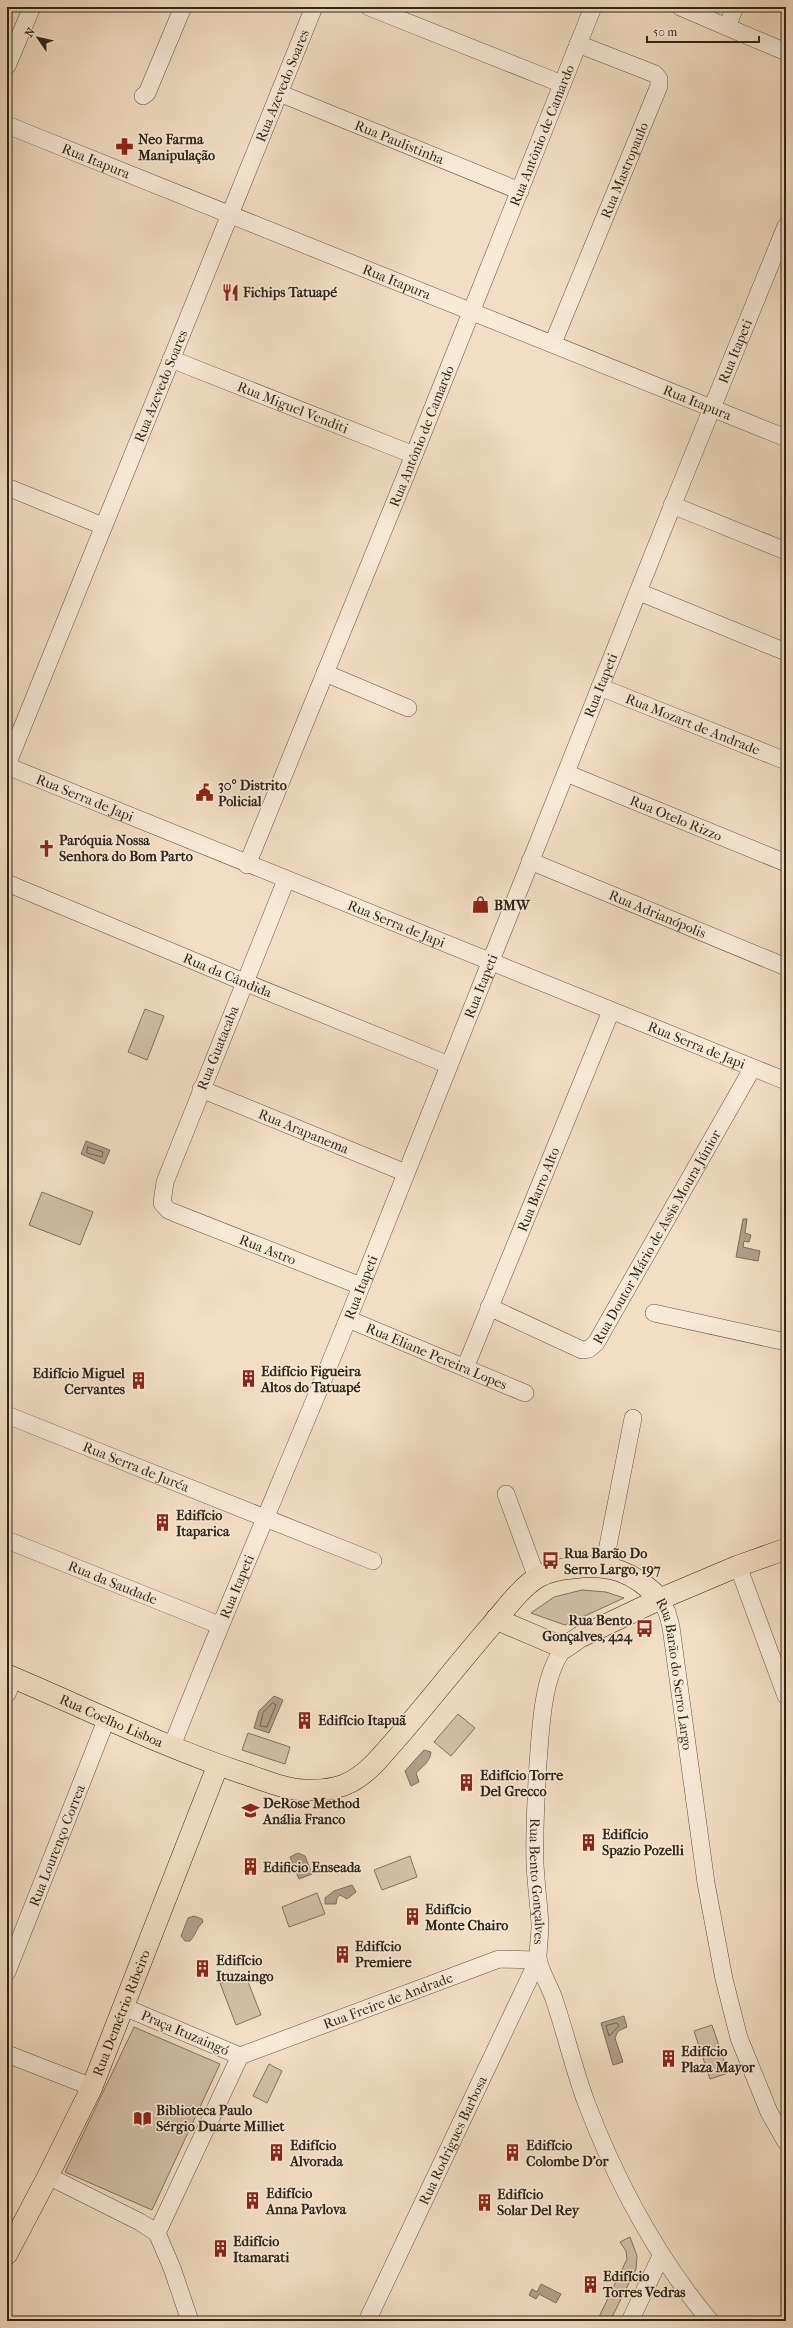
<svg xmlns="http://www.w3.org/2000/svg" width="793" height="2328" font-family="'IM FELL French Canon',serif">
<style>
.green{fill:#d1bfa5;stroke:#80725e}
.water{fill:#b09f88;stroke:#7c6e5b}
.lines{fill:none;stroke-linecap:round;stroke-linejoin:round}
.shore{stroke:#706250;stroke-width:1}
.minor-casing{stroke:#605342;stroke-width:18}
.major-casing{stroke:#2f2517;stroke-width:22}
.minor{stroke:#f7ead7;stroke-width:17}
.major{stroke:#f2dec2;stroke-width:21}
.labels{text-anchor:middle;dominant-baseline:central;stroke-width:3;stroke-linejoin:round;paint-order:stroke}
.street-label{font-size:14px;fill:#2f2517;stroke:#f7ead7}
.poi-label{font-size:14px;font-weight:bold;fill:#2f2517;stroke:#f7ead7;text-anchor:start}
</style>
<rect width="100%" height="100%" fill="#f2dec2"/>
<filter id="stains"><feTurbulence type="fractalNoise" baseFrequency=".005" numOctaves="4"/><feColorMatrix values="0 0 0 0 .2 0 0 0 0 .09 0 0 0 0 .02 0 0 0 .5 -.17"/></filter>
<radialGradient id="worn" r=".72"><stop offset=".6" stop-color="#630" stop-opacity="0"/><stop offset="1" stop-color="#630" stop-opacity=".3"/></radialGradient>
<g class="green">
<polygon points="145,1009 164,1016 147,1060 128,1052"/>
<polygon points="42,1192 93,1212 80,1245 29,1225"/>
<polygon points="582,1590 606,1592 624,1598 565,1625 531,1613 554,1597"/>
<polygon points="458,1714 475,1728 451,1756 434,1742"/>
<polygon points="248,1733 290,1747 285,1764 242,1750"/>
<polygon points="410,1856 417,1877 382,1890 374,1870"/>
<polygon points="317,1893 325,1914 289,1927 282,1907"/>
<polygon points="245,1974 261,2015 236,2025 220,1983"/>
<polygon points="712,2025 728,2073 710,2079 694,2031"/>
<polygon points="134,2027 220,2064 152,2210 65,2172"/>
<polygon points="269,2064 282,2071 267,2103 253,2096"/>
<polygon points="630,2237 637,2256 636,2269 610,2321 594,2321 596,2319 598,2319 627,2259 626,2251 620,2242"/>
</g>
<g class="water">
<polygon points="86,1141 110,1150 104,1164 81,1154"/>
<polygon points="743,1219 747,1219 745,1233 751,1235 749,1242 744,1241 743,1247 760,1251 758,1261 736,1257"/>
<polygon points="274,1696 283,1700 269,1733 254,1728 259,1711"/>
<path d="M424 1750 431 1752C430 1762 423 1766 416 1773L419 1782 411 1786 405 1771Z"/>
<polygon points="298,1853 305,1856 312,1874 299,1879 290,1857"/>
<polygon points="352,1885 356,1892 347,1899 340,1895 337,1898 336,1904 325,1904 325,1898 334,1891"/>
<path d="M194 1916 202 1919 203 1922C196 1928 196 1935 190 1941H185L181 1936 188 1918Z"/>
<polygon points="624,2016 627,2027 618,2031 615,2038 623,2062 613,2065 601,2023"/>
<polygon points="541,2284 561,2294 556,2303 539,2294 536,2299 529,2295 532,2289 537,2292"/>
</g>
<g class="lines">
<g class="shore">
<polygon points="88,1147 103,1152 102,1157 87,1153"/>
<polygon points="273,1703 276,1705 267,1727 260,1726 263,1713"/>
<polygon points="617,2023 619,2026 609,2036 606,2026"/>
</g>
<defs>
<g id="minor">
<polyline points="369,7 562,84"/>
<polyline points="680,7 786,52"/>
<polyline points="727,27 735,7"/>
<polyline points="7,66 32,7"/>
<path id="s1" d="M279 93 520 191"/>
<polyline points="143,96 147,93 183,7"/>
<path id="s2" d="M7 125 786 438"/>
<path id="s3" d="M553 343 659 86V79L655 74 578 44"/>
<path id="s4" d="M171 359 414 455"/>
<polyline points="7,487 103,526"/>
<polyline points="672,505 786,551"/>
<polyline points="639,592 786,652"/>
<polyline points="325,673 408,708"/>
<path id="s5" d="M600 687 786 761"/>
<path id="s6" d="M7 765 314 7"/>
<path id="s7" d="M7 766 786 1081"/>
<path id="s8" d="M566 773 786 863"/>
<path id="s9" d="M530 861 786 967"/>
<path id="s10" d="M247 865 414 455 593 7"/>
<path id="s11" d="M286 880 165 1182 162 1203 168 1210 175 1213 361 1286"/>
<path id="s12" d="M7 883 244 982 449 1065"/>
<path id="s13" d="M201 1089 406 1173"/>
<path id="s14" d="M489 1307 582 1350 589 1349 596 1343 752 1069"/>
<polyline points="654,1313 786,1342"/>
<path id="s15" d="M348 1319 525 1393"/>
<path id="s16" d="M465 1368 611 1011"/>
<path id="s17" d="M7 1415 373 1561"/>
<polyline points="506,1494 537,1578"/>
<path id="s18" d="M7 1540 219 1625"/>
<polyline points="604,1566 633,1418"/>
<polyline points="738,1566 786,1696"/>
<path id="s19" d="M660 1599 667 1612 671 1627 706 1883 724 1979 739 2038 769 2112 786 2142"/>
<path id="s20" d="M564 1648C542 1676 541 1728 538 1763 536 1796 534 1831 535 1864 536 1885 539 1905 540 1925 540 1936 538 1947 538 1958 540 1972 551 1988 555 2002 566 2035 574 2069 586 2102 616 2181 655 2255 710 2321"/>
<polyline points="7,1694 14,1677"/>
<path id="s21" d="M172 1746C232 1592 299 1442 360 1289 502 934 641 579 786 226"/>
<path id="s22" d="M7 1972 107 1718"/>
<polyline points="7,2054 92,2087"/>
<path id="s23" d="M240 2056 499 1959 538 1960"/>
<polyline points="48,2176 140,2222 157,2233 240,2056 124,2007"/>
<polyline points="157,2233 172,2268 190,2321"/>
<path id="s24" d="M367 2321 538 1960"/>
<polyline points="630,2321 661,2256"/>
</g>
<g id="major">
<polyline points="496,1619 564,1648 580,1637 660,1599 738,1566 786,1549"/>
<path id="s25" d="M7 1675C86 1708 163 1747 245 1774 264 1780 286 1790 306 1790 336 1791 353 1785 374 1764 415 1720 451 1672 490 1627 504 1611 520 1588 538 1577 549 1571 561 1569 573 1568 611 1563 634 1572 660 1599"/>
<path id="s26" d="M7 2254 48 2176 92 2087 218 1765"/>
</g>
</defs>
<use href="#minor" class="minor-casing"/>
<use href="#major" class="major-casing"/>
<use href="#minor" class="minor"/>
<use href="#major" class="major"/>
</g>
<defs>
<symbol id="pharmacy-bare" viewBox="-9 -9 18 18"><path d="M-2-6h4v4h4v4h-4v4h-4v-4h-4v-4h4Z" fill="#8f2418" stroke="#f7ead7" stroke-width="2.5" paint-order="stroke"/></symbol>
<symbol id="restaurant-bare" viewBox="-9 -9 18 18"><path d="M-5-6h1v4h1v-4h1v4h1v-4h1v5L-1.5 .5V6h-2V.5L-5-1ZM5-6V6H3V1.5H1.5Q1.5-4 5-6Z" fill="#8f2418" stroke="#f7ead7" stroke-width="2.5" paint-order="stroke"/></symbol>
<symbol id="civic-bare" viewBox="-9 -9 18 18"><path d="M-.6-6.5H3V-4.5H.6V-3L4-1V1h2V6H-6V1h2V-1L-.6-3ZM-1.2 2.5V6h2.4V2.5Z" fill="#8f2418" stroke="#f7ead7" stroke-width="2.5" paint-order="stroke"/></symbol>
<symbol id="church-bare" viewBox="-9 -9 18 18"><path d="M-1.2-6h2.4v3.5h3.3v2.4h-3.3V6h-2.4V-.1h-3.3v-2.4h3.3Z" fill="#8f2418" stroke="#f7ead7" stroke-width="2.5" paint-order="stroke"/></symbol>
<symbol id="shop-bare" viewBox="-9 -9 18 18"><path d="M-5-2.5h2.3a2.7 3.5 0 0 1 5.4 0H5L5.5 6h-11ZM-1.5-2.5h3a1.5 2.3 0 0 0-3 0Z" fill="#8f2418" stroke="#f7ead7" stroke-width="2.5" paint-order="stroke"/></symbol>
<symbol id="building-bare" viewBox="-9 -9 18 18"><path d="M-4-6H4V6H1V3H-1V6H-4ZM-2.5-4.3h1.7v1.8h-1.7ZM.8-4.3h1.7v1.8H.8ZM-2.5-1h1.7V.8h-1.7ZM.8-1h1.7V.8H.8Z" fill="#8f2418" stroke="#f7ead7" stroke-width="2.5" paint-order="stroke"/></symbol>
<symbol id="bus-bare" viewBox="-9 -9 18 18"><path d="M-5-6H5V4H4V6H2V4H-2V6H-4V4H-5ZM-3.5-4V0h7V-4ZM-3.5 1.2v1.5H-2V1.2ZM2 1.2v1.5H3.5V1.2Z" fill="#8f2418" stroke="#f7ead7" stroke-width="2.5" paint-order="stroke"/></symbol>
<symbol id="university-bare" viewBox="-9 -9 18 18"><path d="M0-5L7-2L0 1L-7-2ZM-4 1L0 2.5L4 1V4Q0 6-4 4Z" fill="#8f2418" stroke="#f7ead7" stroke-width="2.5" paint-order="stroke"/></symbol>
<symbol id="library-bare" viewBox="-9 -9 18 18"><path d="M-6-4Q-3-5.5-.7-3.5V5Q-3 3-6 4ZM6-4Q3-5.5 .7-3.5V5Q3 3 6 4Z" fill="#8f2418" stroke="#f7ead7" stroke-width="2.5" paint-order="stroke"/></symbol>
</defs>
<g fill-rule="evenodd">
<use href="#pharmacy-bare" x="112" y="134" width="25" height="25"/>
<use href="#restaurant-bare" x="218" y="280" width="25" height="25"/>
<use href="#civic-bare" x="192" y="780" width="25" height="25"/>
<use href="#church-bare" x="34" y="836" width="25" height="25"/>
<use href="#shop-bare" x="468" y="892" width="25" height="25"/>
<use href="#building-bare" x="236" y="1366" width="25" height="25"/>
<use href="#building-bare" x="126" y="1368" width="25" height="25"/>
<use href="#building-bare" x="150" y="1510" width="25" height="25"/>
<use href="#bus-bare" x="538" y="1548" width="25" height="25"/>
<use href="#bus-bare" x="632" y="1616" width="25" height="25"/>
<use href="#building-bare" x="292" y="1708" width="25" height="25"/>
<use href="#building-bare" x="454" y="1770" width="25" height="25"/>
<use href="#university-bare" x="238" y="1798" width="25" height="25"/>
<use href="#building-bare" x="576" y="1830" width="25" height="25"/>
<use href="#building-bare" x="238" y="1854" width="25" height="25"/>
<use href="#building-bare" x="400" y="1904" width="25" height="25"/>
<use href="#building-bare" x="330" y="1942" width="25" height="25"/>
<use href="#building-bare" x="190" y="1956" width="25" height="25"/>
<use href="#building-bare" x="656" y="2046" width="25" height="25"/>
<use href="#library-bare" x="130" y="2106" width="25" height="25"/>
<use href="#building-bare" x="264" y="2140" width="25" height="25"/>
<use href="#building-bare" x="500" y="2140" width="25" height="25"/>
<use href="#building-bare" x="240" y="2188" width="25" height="25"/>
<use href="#building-bare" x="472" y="2190" width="25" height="25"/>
<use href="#building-bare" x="208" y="2236" width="25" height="25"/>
<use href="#building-bare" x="578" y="2272" width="25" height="25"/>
</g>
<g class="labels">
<g class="street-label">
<text stroke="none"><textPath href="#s6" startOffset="733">Rua Azevedo Soares</textPath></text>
<text stroke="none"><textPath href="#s10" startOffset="787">Rua Antônio de Camardo</textPath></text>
<text stroke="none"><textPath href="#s1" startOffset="130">Rua Paulistinha</textPath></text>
<text stroke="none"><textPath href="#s2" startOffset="96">Rua Itapura</textPath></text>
<text stroke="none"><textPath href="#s3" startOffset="187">Rua Mastropaulo</textPath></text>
<text stroke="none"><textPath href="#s2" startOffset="420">Rua Itapura</textPath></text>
<text stroke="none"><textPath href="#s21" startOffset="1504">Rua Itapeti</textPath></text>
<text stroke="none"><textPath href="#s6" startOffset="409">Rua Azevedo Soares</textPath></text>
<text stroke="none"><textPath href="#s2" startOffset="744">Rua Itapura</textPath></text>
<text stroke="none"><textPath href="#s4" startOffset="131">Rua Miguel Venditi</textPath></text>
<text stroke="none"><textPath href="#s10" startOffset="463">Rua Antônio de Camardo</textPath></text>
<text stroke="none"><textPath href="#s21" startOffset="1144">Rua Itapeti</textPath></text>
<text stroke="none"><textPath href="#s5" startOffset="100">Rua Mozart de Andrade</textPath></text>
<text stroke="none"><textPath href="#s7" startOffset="84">Rua Serra de Japi</textPath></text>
<text stroke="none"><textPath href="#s8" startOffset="119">Rua Otelo Rizzo</textPath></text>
<text stroke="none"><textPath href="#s9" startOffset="138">Rua Adrianópolis</textPath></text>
<text stroke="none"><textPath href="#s7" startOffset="420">Rua Serra de Japi</textPath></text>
<text stroke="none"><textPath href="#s12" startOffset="239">Rua da Cândida</textPath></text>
<text stroke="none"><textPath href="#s21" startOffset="820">Rua Itapeti</textPath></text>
<text stroke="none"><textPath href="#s7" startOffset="744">Rua Serra de Japi</textPath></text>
<text transform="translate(218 1048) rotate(-68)">Rua Guatacaba</text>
<text stroke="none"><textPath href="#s13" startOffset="111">Rua Arapanema</textPath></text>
<text stroke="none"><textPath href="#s16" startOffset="193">Rua Barro Alto</textPath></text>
<text stroke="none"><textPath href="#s14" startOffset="241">Rua Doutor Mário de Assis Moura Júnior</textPath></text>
<text stroke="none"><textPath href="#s11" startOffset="463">Rua Astro</textPath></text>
<text stroke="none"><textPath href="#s21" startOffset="496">Rua Itapeti</textPath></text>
<text stroke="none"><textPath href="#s15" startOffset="96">Rua Eliane Pereira Lopes</textPath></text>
<text stroke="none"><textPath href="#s17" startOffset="139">Rua Serra de Juréa</textPath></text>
<text stroke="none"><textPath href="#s18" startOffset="114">Rua da Saudade</textPath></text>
<text stroke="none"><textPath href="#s21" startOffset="172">Rua Itapeti</textPath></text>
<text stroke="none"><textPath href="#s19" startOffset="77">Rua Barão do Serro Largo</textPath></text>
<text stroke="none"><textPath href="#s25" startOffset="114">Rua Coelho Lisboa</textPath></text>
<text stroke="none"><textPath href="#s22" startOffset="136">Rua Lourenço Correa</textPath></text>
<text stroke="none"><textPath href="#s20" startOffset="238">Rua Bento Gonçalves</textPath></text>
<text stroke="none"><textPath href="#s23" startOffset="158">Rua Freire de Andrade</textPath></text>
<text stroke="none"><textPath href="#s26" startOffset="267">Rua Demétrio Ribeiro</textPath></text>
<text transform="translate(185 2033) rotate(23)">Praça Ituzaingó</text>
<text stroke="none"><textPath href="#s24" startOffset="200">Rua Rodrigues Barbosa</textPath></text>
</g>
<g class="poi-label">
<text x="138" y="139">Neo Farma<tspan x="138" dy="16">Manipulação</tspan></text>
<text x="243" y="292">Fichips Tatuapé</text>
<text x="218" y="785">30º Distrito<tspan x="218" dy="16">Policial</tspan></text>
<text x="59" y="840">Paróquia Nossa<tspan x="59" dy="16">Senhora do Bom Parto</tspan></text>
<text x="494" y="905">BMW</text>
<text x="261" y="1371">Edifício Figueira<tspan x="261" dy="16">Altos do Tatuapé</tspan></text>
<text x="125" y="1373" text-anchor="end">Edifício Miguel<tspan x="125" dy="16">Cervantes</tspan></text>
<text x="176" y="1515">Edifício<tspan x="176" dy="16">Itaparica</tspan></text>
<text x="564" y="1553">Rua Barão Do<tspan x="564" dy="16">Serro Largo, 197</tspan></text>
<text x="632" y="1620" text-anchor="end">Rua Bento<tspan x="632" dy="16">Gonçalves, 424</tspan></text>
<text x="318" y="1720">Edifício Itapuã</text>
<text x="480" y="1775">Edifício Torre<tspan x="480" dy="16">Del Grecco</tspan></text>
<text x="263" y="1803">DeRose Method<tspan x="263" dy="16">Anália Franco</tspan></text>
<text x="602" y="1834">Edifício<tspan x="602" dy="16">Spazio Pozelli</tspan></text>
<text x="263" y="1867">Edificio Enseada</text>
<text x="425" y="1909">Edifício<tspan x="425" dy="16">Monte Chairo</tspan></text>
<text x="355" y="1946">Edifício<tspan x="355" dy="16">Premiere</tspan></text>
<text x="216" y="1960">Edifício<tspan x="216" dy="16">Ituzaingo</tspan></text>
<text x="681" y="2051">Edifício<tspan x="681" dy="16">Plaza Mayor</tspan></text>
<text x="156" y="2110">Biblioteca Paulo<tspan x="156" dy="16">Sérgio Duarte Milliet</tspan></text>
<text x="290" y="2145">Edifício<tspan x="290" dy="16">Alvorada</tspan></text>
<text x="526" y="2145">Edifício<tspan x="526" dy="16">Colombe D'or</tspan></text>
<text x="266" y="2193">Edifício<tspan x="266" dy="16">Anna Pavlova</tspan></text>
<text x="497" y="2194">Edifício<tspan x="497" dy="16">Solar Del Rey</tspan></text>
<text x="233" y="2241">Edifício<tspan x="233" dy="16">Itamarati</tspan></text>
<text x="603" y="2276">Edifício<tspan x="603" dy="16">Torres Vedras</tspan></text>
</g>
</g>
<rect width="793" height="2328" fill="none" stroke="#f2dec2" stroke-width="24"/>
<rect x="8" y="8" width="777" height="2312" fill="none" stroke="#2f2517" stroke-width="2"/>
<rect x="12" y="12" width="769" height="2304" fill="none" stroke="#2f2517"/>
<g transform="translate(38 38) rotate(304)" stroke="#f7ead7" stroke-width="3" paint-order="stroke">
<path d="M0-3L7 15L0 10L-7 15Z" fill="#2f2517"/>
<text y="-6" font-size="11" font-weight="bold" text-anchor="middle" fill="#2f2517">N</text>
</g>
<path d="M647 36v6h112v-6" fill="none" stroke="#2f2517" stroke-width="2"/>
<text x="653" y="36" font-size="12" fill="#2f2517" stroke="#f7ead7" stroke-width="3" paint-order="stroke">50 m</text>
<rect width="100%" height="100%" filter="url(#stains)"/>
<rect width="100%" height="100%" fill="url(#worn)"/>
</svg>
